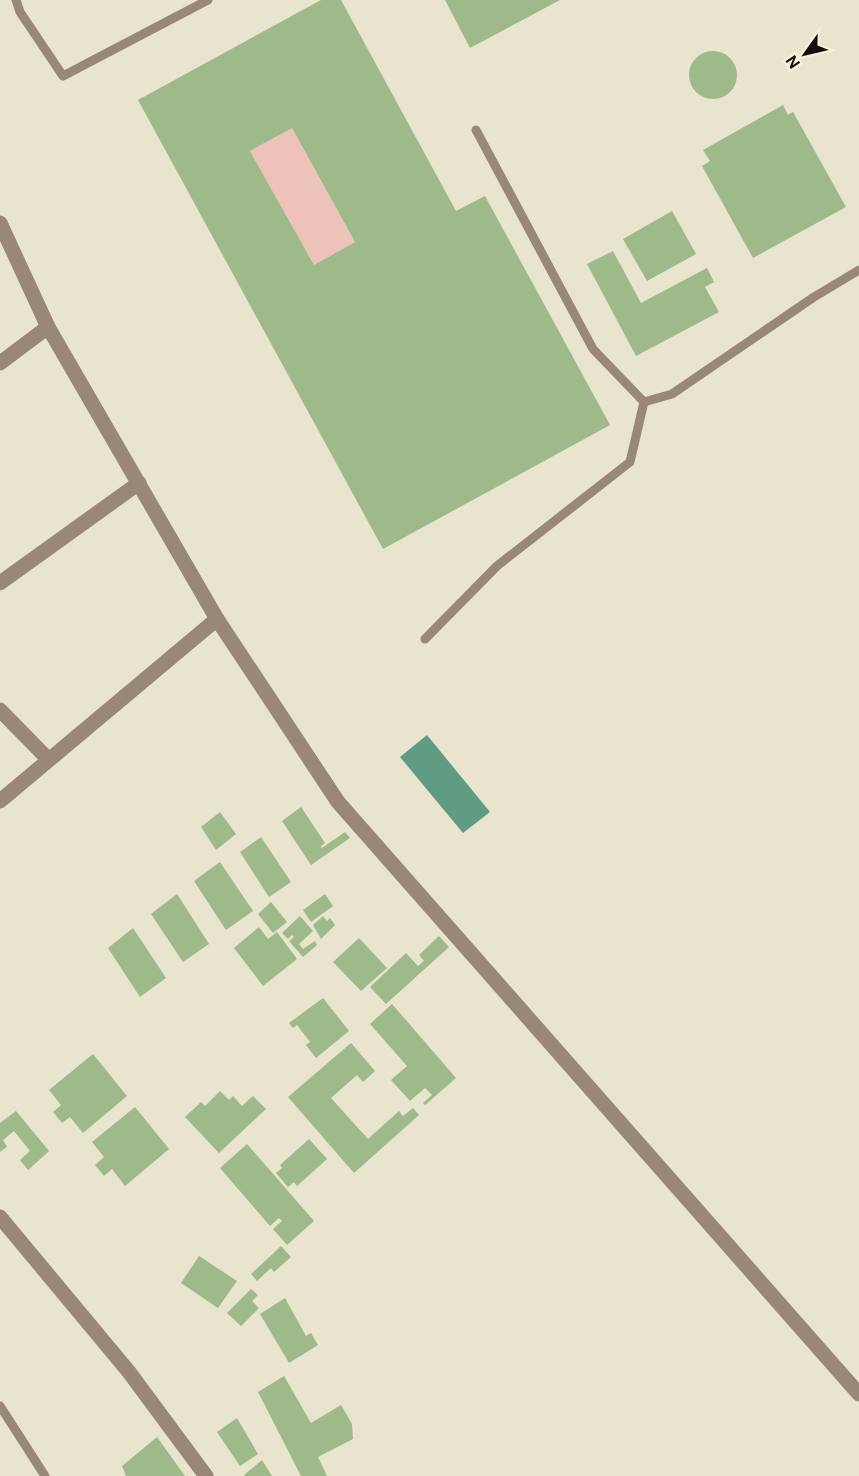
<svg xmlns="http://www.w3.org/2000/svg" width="859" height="1476" font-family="'DM Sans',sans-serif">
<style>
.green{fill:#edc3b9}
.water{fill:#609c83}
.building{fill:#9eba8a;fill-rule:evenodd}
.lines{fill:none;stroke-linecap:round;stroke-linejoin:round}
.service{stroke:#9a8877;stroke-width:9}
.minor{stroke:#9a8877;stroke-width:15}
</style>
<rect width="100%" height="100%" fill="#e8e4cd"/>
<polygon class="green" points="292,128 355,242 314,265 250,151"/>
<polygon class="water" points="427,735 490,812 463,833 400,757"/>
<g class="building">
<path d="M321 0H341L456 211 485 196 610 425 383 549 138 100ZM292 128 355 242 314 265 250 151Z"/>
<polygon points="445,0 560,0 470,48"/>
<circle cx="713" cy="75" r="24"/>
<polygon points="783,105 788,115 793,112 846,207 753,258 702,166 710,161 703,150"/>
<polygon points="672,211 696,254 647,281 623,239"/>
<polygon points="613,251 641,303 707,268 714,282 705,287 719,312 636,356 587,264"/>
<polygon points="301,807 325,843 321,846 322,848 345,832 350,838 311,865 282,821"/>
<polygon points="220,812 236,834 216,850 201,827"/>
<polygon points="261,837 291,882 269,897 240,852"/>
<polygon points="220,862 253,911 226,930 194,881"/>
<polygon points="177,894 209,944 183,962 151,914"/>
<polygon points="325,894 333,906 311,922 303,910"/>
<polygon points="271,902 287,922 273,933 258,914"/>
<polygon points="300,916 313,931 299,944 303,949 315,941 317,945 303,957 289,941 294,937 292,935 288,939 282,933"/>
<polygon points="323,916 327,921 330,918 335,925 321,939 313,925"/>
<polygon points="259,927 268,939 277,932 297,959 263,986 234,948"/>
<polygon points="133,928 166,978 140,997 108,948"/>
<polygon points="439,936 449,947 386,1004 370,987 406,953 418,966 424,961 419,955"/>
<polygon points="359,938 387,968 361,991 333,962"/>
<polygon points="323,998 349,1031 316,1058 306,1045 310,1042 297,1025 293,1028 289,1023"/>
<polygon points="392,1004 456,1078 425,1105 423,1103 432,1095 425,1088 410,1101 391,1080 407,1066 370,1024"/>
<polygon points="351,1043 375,1071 363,1082 357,1075 331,1098 368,1139 399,1111 403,1116 413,1108 419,1115 354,1173 288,1097"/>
<polygon points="93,1054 127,1096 83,1133 70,1117 62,1123 53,1112 61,1105 49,1090"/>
<polygon points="220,1091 229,1100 233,1096 242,1106 253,1096 266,1109 219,1153 185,1117 201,1102 205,1106"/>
<polygon points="135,1107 169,1149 125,1186 112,1169 104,1176 95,1165 104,1157 92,1142"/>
<polygon points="16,1111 49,1151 28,1170 20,1160 30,1151 14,1131 3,1140 7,1147 0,1152 0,1123"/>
<polygon points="309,1139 327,1159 297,1186 294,1182 288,1187 276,1173 282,1168 280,1165"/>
<polygon points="247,1144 314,1221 287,1245 273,1229 282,1221 279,1218 270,1226 220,1168"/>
<polygon points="281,1246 291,1257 274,1272 271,1268 257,1281 251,1274"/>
<polygon points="199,1256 237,1281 218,1308 181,1283"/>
<polygon points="251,1289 258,1295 252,1301 259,1308 241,1326 227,1313"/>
<polygon points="285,1298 306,1336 311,1333 318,1345 289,1363 260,1314"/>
<polygon points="284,1376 311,1423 341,1405 352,1424 353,1439 318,1457 327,1476 301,1476 258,1392"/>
<polygon points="237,1418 258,1454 240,1466 217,1432"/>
<polygon points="157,1437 185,1476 126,1476 122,1466"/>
<polygon points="262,1460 272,1476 245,1476 244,1475"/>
</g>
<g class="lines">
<g class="service">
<polyline points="16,0 20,12 63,76 208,0"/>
<polyline points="476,130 593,349 644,402 672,394 814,297 859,270"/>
<polyline points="425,639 497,566 630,462 644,402"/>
<polyline points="0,1406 45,1476"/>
</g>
<g class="minor">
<polyline points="0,223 48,327 217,619 338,802 859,1394"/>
<polyline points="0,363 48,327"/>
<polyline points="0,583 139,483"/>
<polyline points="0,710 48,759"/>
<polyline points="0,801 217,619"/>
<polyline points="0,1217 129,1372 206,1476"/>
</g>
</g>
<g transform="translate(805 54) rotate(236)" stroke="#f5f1da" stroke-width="4.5" paint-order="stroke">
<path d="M0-4.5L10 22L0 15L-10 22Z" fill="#111008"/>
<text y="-9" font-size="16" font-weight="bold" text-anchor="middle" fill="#111008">N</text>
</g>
</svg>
